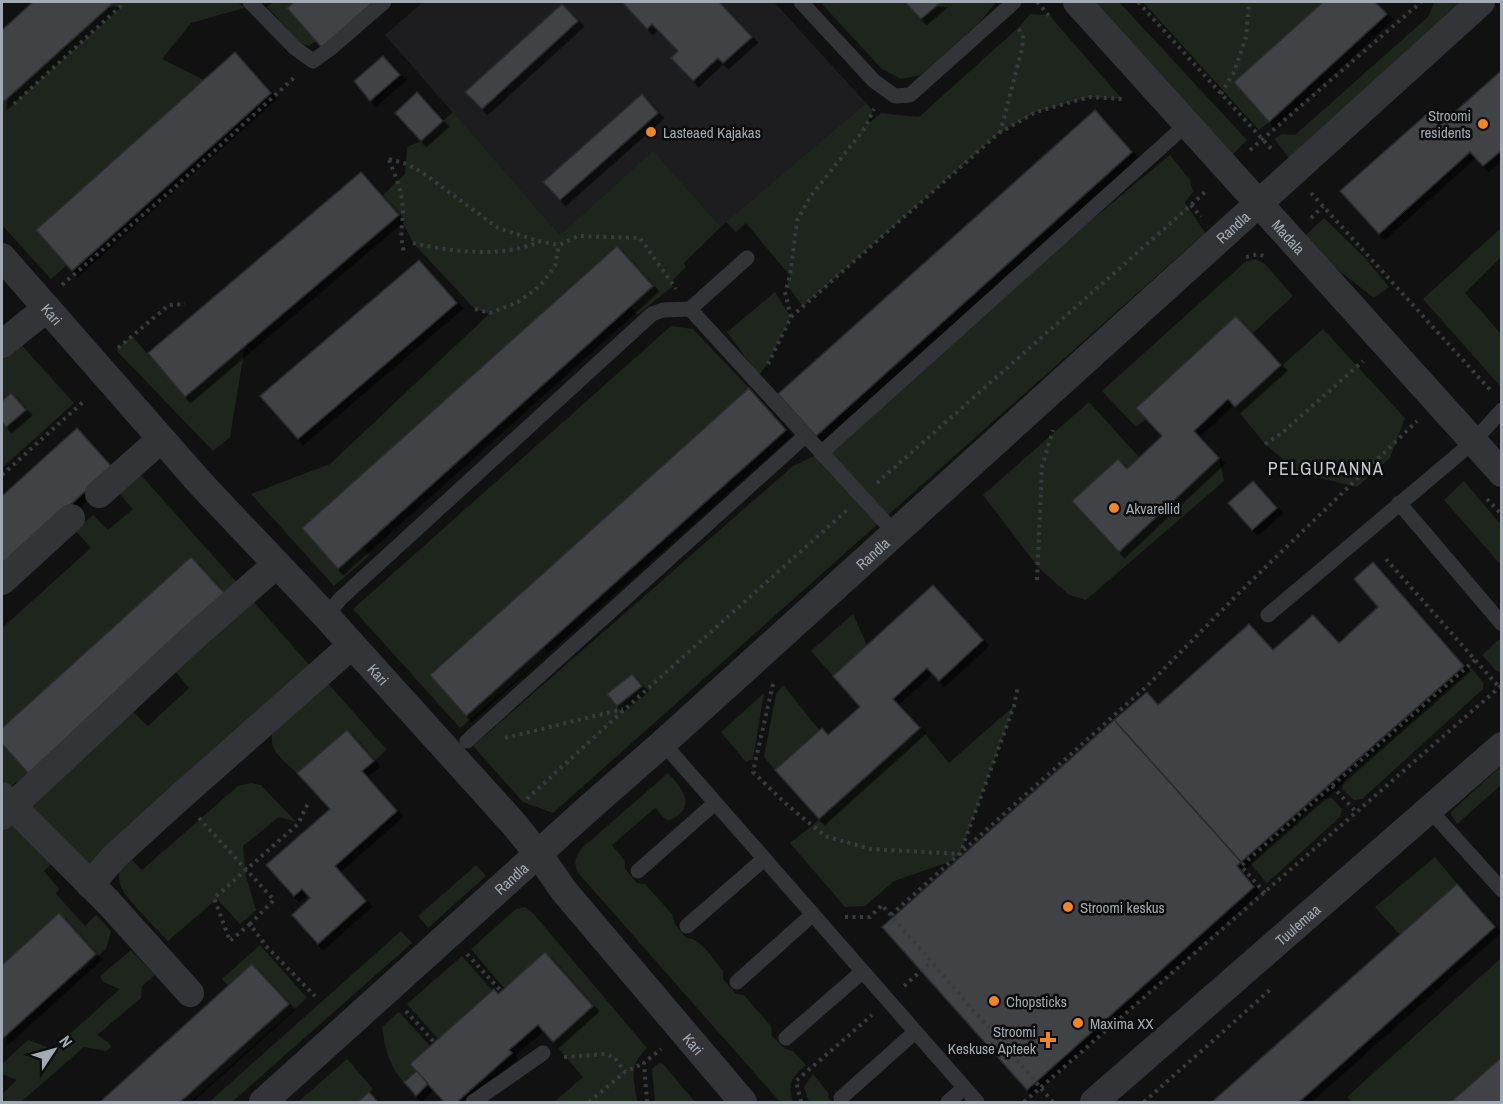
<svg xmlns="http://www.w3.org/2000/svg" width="1503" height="1104" font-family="'Archivo Narrow',sans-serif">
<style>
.built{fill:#1d1d1f}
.green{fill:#1e251d}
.building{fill:#404245;stroke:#2b2c2e;stroke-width:1.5;filter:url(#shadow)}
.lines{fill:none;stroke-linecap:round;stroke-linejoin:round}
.path{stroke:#383b3e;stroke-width:4;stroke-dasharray:3 4.5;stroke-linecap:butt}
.lane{stroke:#323437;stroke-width:15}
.street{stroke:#323437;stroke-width:28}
.poi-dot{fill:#ef852c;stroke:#0c0c0d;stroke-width:2}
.labels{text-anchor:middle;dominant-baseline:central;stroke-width:5;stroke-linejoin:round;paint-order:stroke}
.poi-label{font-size:15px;fill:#a2abb3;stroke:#0c0c0d;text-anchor:start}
.street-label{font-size:15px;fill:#a2abb3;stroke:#0c0c0d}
.quarter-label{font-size:18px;letter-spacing:1.5px;fill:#c3c9cf;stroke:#0c0c0d}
</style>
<defs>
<filter id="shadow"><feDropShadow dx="5.5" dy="5.5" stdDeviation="0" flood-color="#0009"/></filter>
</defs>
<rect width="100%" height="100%" fill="#111112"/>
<polygon class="built" points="423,2 774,2 866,103 721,227 653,152 560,235 385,35"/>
<g class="green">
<polygon points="114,2 238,2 244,8 191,23 162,59 204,80 36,230 67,265 51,279 2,225 2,103"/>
<polygon points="273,2 294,2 287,9 316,41 309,46 300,43 267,7"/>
<polygon points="820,2 905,2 921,19 941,2 996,2 980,22 921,75 901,79 882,69"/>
<polygon points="1092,2 1119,2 1247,140 1231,156"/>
<polygon points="1143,2 1323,2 1235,82 1269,122 1259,130"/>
<polygon points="1434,2 1456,2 1460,6 1290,159 1274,139 1282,134 1295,135 1429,16"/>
<polygon points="1030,14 1049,15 1122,99 1090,97 1071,102 1036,112 999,133 803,306 787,286 790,276 746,223 736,232 726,222 866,103 873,111 866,126 881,113 919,117 1018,28"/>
<polygon points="453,112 560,235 653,151 721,227 684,263 686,267 671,282 673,286 637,315 631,306 653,285 616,246 302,528 337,568 362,547 370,555 334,586 251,494 330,464 489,314 475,309 413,243 399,215 382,196 405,174 407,147 421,141"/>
<polygon points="1170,155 1190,180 1193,192 1185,202 1205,233 553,813 523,802 473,746 793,466 821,453 962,327"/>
<polygon points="1324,218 1364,257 1389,287 1374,298 1319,255 1306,235"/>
<polygon points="1501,228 1501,257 1465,293 1501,334 1501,387 1423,299"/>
<polygon points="1256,259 1265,264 1293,296 1252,334 1136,427 1102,391 1245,262"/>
<polygon points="775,292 791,317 767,364 759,376 727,332"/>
<polygon points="671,326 693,329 749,388 430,674 466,715 544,646 547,654 460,728 353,609"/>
<polygon points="1323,329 1405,418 1390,458 1357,487 1299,473 1265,444 1235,407"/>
<polygon points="132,336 185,397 245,346 230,437 213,451 116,350"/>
<polygon points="15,338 74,403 2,468 2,422 7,427 25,410 11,393 2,401 2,350"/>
<polygon points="1089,402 1139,457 1127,469 1118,459 1072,501 1118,551 1219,458 1224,481 1086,600 1069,595 1038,567 983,495"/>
<polygon points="139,473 239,585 227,596 191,557 2,728 2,628 91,548 75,530 93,515 108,530 133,509 118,492"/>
<polygon points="1464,481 1501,525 1501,565 1444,500"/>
<polygon points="253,601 312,668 89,865 24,806 131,710 148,726 189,688 174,670"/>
<polygon points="853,614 867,645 833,676 811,651"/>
<polygon points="1498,640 1501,640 1501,673 1496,671 1482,655"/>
<polygon points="1471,668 1483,682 1483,689 1362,799 1354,800 1342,789 1345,778"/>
<path d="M326 681 387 750 374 761 347 730 297 773C283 759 267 751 273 729Z"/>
<polygon points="783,685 819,730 775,770 764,757 776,694"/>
<polygon points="764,693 753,759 746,762 721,732"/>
<polygon points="1014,706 960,854 952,861 894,881 865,906 845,907 790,843 813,825 920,728 949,763"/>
<polygon points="2,744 29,774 8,788 2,780"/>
<polygon points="1501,766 1501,785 1457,824 1450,813"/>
<path d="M668 773C682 788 698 807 670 820L665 819 655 808 612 845 625 861V869L637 883 645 884 672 914 675 924 686 938C701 937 714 961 723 971V979L736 994 744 995 770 1025 772 1030 771 1035 785 1049 793 1051 806 1065C791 1079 787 1082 793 1102H780L579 874C573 863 575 858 582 848Z"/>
<path d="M251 783 261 785 296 822 279 817 243 846 246 876 256 910 240 924 217 899 168 941C158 930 125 898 121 887 116 874 120 865 128 856L142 870 238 786Z"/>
<polygon points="1332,798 1342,809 1340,817 1267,883 1249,862 1321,799"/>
<polygon points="2,824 17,826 51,864 44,871 59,889 56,894 85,926 96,915 111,931 106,949 77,976 74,974 95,954 59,913 2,965"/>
<polygon points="1435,857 1457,884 1400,935 1375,907"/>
<polygon points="476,865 486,876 428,928 418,916"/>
<path d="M525 907 532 912 647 1048C628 1067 634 1077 637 1102H554L583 1077 553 1042 593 1005 545 952 504 988 471 949 516 909Z"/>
<polygon points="401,931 412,943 232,1102 209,1102"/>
<polygon points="260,945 307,998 190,1102 180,1102 288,1005 253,965 229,986 222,979"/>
<polygon points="131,950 155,975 142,986 141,998 97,1035 108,1042 111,1047 106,1051 84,1047 21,1102 2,1102 2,1094 17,1080 2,1074 2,1064 28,1040 53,1049 120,989 103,982 100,976"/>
<polygon points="462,956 492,990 438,1039 407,1004"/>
<polygon points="1501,958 1501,1057 1451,1102 1352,1102 1347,1097"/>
<path d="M399 1012 430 1046 410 1064 417 1071 404 1082C389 1066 385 1049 382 1027Z"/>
<polygon points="347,1059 373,1089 358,1102 298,1102"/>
<polygon points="659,1063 663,1064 695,1102 655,1102 652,1069"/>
<polygon points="813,1074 829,1094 828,1098 832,1102 809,1102 804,1087"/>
</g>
<g class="building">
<polygon points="33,2 114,2 2,103 2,30"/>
<polygon points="294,2 373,2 322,48 287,8"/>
<polygon points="622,2 719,2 752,37 723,63 718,58 693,81 671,58 678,51 652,24 647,29"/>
<polygon points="905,2 941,2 921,19"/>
<polygon points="1323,2 1375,2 1387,14 1269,122 1234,82"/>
<polygon points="562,4 578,21 482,109 465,92"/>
<polygon points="235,52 271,93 72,271 36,230"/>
<polygon points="383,56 400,75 370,101 354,81"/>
<polygon points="1502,70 1502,150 1483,166 1470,152 1379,234 1340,191 1428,113 1439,126"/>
<polygon points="417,92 443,121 421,141 395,113"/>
<polygon points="642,94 658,113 560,200 543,182"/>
<polygon points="1095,110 1132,152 816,436 778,394"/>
<polygon points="361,172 399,215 185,397 148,353"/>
<polygon points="617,246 653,286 338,569 302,528"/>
<polygon points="419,260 457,303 298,439 260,396"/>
<polygon points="1236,316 1281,365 1235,407 1228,399 1194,431 1219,458 1119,552 1072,501 1118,459 1127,469 1162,436 1136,408"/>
<polygon points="749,388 786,430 466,716 430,675"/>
<polygon points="11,393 26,410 6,427 2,422 2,401"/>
<polygon points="77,428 112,467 2,567 2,496"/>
<polygon points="1253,481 1277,508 1252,530 1228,503"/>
<polygon points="191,557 227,596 29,774 2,744 2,728"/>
<polygon points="1373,562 1464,666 1241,862 1114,720 1147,692 1158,705 1249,624 1273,650 1313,615 1339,643 1378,607 1354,579"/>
<polygon points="933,585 983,640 939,681 927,668 893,699 920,728 819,819 775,770 822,728 828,735 860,707 833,676"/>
<polygon points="632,674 642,686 617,706 607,694"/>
<polygon points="1114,720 1241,862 1237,866 1254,887 1027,1090 882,927"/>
<polygon points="347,730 374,761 362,771 397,811 335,866 366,901 318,944 292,915 310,898 302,889 294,896 266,865 330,809 297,773"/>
<polygon points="1457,884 1495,927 1299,1102 1212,1102"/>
<polygon points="59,913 96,954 2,1039 2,965"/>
<polygon points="545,952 593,1006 553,1042 538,1025 509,1050 512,1053 457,1102 444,1102 410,1064 494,989 498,994"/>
<polygon points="252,964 289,1004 180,1102 100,1102"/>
<polygon points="1502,1057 1502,1102 1451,1102"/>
<polygon points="417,1071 428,1084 416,1096 404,1082"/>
<polygon points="369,1092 378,1102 358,1102"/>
</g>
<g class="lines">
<g class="path">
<polyline points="1037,2 1052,19"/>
<polyline points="1138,2 1274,152"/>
<polyline points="1221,94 1234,72 1246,37 1249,2"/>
<polyline points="14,104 125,2"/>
<polyline points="1000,133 1022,49 1023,37 1018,27"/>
<polyline points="1250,150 1421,2"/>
<polyline points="389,159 407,164 423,173 498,228 538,241 559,245 578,236 640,238 676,289"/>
<path d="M389 160C395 175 402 191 403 208 403 227 399 231 404 252"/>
<polyline points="1311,193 1492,392"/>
<polyline points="1191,205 1201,217"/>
<polyline points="1311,218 1323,206"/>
<path d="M413 243C454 252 500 258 539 242"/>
<polyline points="1246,257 1259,254 1267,258"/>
<polyline points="62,285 175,187 296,76"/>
<polyline points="475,309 490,313 518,302 540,286 555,266 559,245"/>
<polyline points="791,317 999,133 1036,112 1071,102 1090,97 1122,99"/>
<polyline points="118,348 169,305 185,304"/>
<polyline points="768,364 791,317 785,292 790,276 797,221 810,197 865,128 874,109"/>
<polyline points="1265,444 1282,433 1363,361"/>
<polyline points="2,475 84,401"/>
<polyline points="877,483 1191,205 1206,191 1205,189"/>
<polyline points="1487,499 1502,515"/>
<polyline points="1386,559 1499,687"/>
<polyline points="1037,580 1042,466 1053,430"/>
<polyline points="773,684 753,772 785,803 825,836 871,849 960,854 1014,706 1018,686"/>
<polyline points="505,738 623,709"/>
<polyline points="1332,786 1357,813"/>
<polyline points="527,799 625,709 847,510"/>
<polyline points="199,818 274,900 250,924 265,945 315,996"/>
<polyline points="1265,893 1241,866 1475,660"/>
<polyline points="891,915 1147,686 1247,585 1417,421"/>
<polyline points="845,917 870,917 882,905 1053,1102"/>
<polyline points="250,924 230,941 214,898 298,824 309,801"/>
<polyline points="467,954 501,991"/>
<polyline points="904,986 931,962"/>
<polyline points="406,1011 434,1042"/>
<polyline points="564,1057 606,1054 615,1058 625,1072"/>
<polyline points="589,1102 625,1072 644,1063"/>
<polyline points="647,1102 644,1063 661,1049"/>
<polyline points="801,1102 796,1081 872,1015"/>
<polyline points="1024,1102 1502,685"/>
<polyline points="1144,1102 1271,989"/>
</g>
<g class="lane">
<polyline points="250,2 295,48 313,61 331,48 384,2"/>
<polyline points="801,2 874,81 895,96 910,95 1014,2"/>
<polyline points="690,309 895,533"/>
<polyline points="821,453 1187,124"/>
<polyline points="1399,503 1502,624"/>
<polyline points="1268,615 1473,442 1502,410"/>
<polyline points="326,616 340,599 652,314 663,310 690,309 747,258"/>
<polyline points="467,741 805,436"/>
<polyline points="663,743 977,1102"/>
<polyline points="1429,809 1502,890"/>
<polyline points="638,871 715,803"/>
<polyline points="687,926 764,859"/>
<polyline points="737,982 812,915"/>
<polyline points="786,1038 862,972"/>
<polyline points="841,1098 915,1032"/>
<polyline points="473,1102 543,1053"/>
<polyline points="948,1102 964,1088"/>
</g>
<g class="street">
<path id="s1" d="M1077 2 1502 473"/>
<path id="s2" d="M2 257 201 484 326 616 513 823 539 855 564 891 743 1102"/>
<polyline points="2,344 47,308"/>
<polyline points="99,494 161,439"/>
<polyline points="2,581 71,518"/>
<polyline points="2,796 109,903 190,993"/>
<polyline points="2,816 190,640 277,564"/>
<polyline points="90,885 114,857 180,797 352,645"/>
<path id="s3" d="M263 1102 590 807 663 743 1481 2"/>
<path id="s4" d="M1094 1102 1502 746"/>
</g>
</g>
<g class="poi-dot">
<circle cx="1483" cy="124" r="6"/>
<circle cx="651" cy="132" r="6"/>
<circle cx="1114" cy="508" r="6"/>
<circle cx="1068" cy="907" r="6"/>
<circle cx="994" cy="1001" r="6"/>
<circle cx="1078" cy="1023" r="6"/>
<path d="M1045 1031h6v6h6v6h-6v6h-6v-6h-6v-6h6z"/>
</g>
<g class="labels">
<g class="poi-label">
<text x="1471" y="115" text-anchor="end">Stroomi<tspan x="1471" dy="17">residents</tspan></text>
<text x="663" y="132">Lasteaed Kajakas</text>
<text x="1126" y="508">Akvarellid</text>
<text x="1080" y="907">Stroomi keskus</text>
<text x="1006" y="1001">Chopsticks</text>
<text x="1090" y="1023">Maxima XX</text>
<text x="1036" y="1031" text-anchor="end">Stroomi<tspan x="1036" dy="17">Keskuse Apteek</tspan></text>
</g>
<g class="street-label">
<text stroke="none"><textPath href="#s3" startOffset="1306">Randla</textPath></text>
<text stroke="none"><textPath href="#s1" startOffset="316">Madala</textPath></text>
<text stroke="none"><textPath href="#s2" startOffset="76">Kari</textPath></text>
<text stroke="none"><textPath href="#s3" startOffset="820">Randla</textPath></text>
<text stroke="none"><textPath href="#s2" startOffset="562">Kari</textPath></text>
<text stroke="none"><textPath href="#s3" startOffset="334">Randla</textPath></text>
<text stroke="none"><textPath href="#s4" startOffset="270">Tuulemaa</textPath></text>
<text stroke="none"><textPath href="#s2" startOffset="1048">Kari</textPath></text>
</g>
<g class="quarter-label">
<text x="1326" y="468">PELGURANNA</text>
</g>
</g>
<rect width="1503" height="1104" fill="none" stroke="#a2abb3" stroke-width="6"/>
<g transform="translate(54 1050) rotate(54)" stroke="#0c0c0d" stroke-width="4.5" paint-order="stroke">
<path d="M0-4.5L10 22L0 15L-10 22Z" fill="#a2abb3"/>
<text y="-9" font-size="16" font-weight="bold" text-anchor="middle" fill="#a2abb3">N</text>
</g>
</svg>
